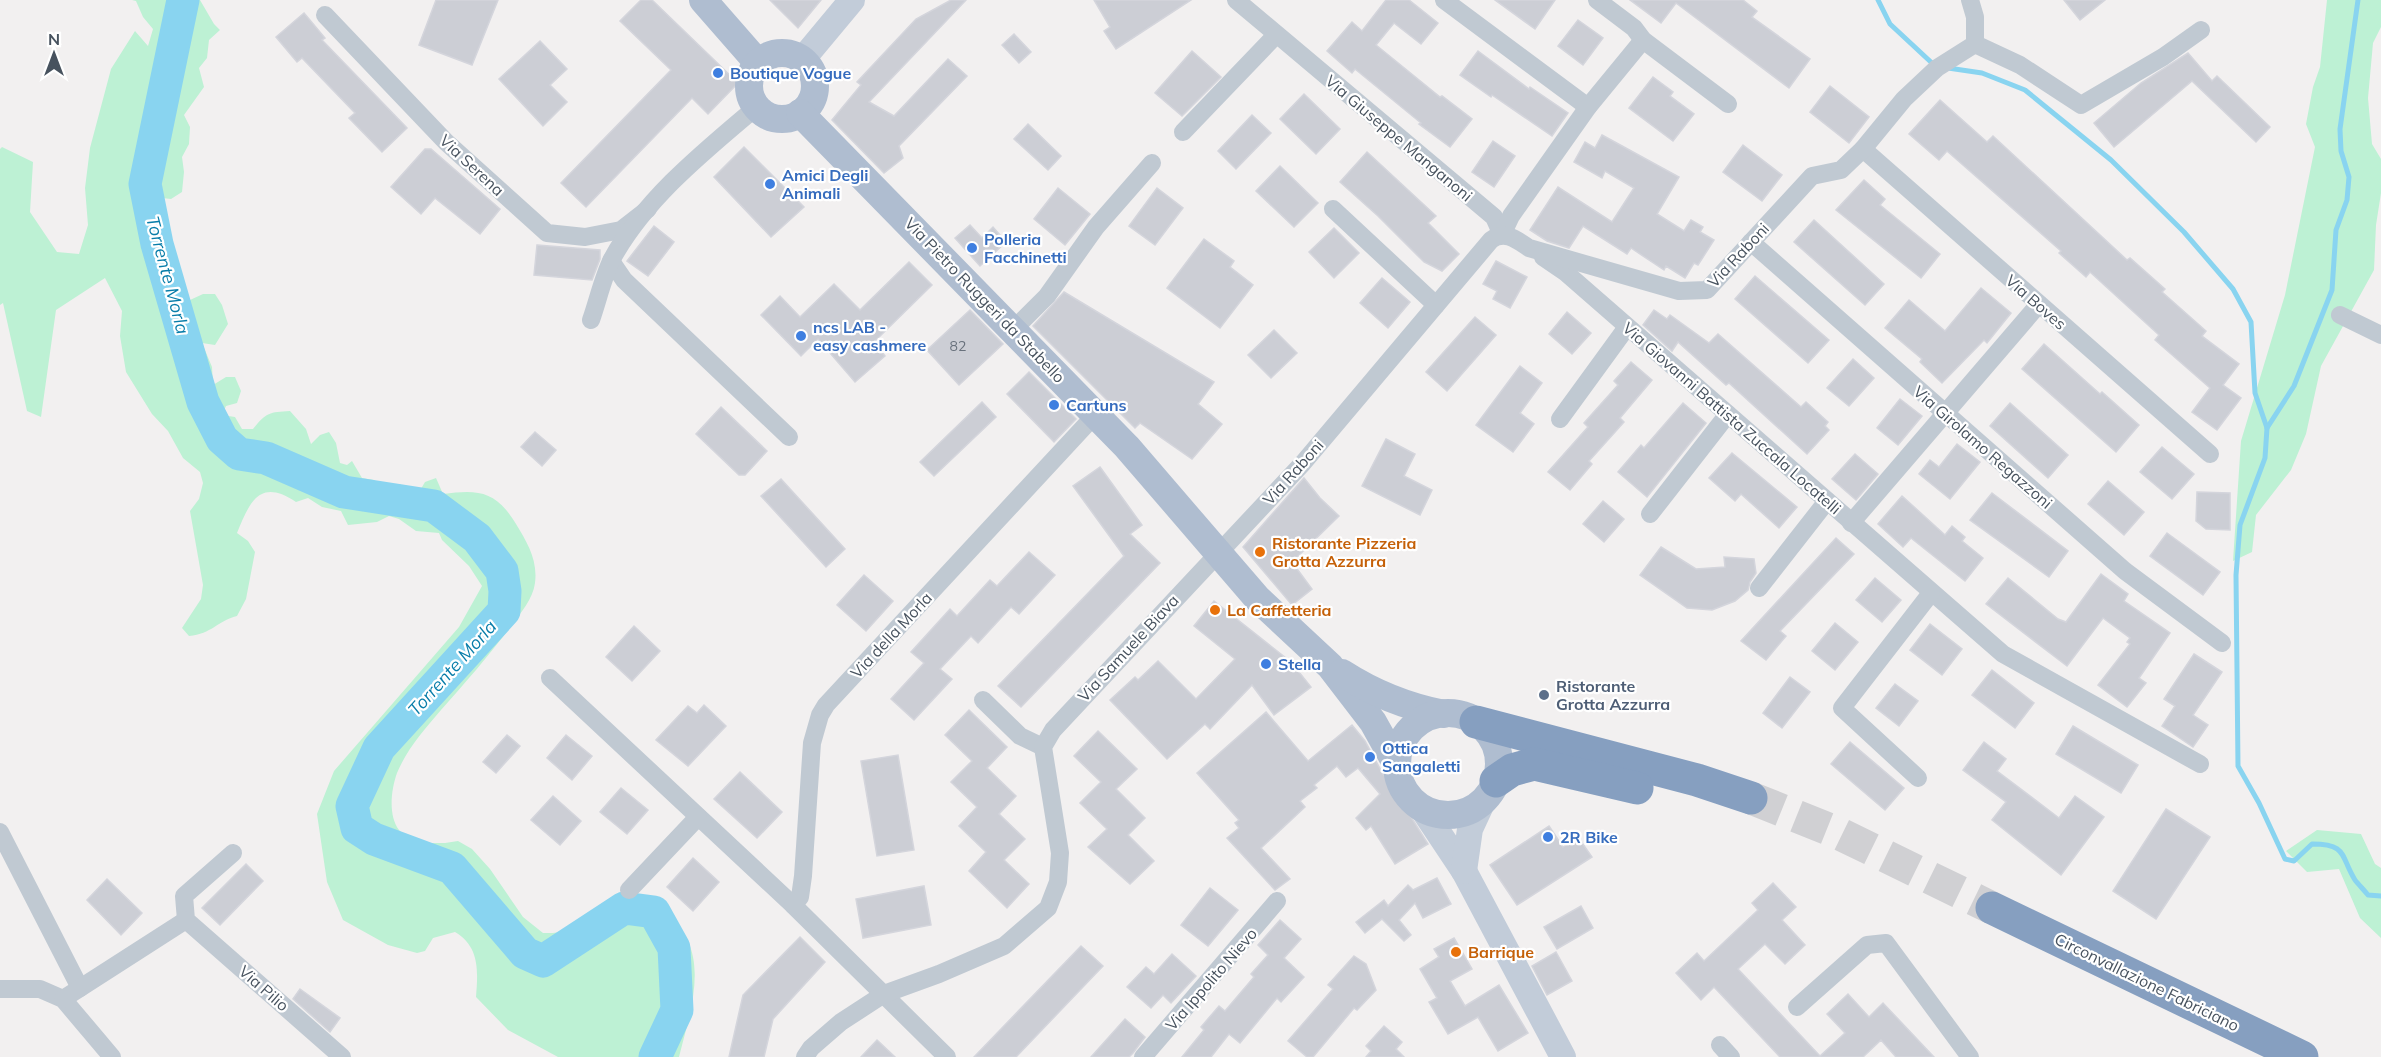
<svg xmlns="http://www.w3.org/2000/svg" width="2381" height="1057" font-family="Mulish,sans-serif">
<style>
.green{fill:#bdf1d4}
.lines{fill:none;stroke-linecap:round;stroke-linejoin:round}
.stream{stroke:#89d4f0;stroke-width:5}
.river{stroke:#89d4f0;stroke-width:33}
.building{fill:#ccced5;stroke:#d4d5dc;stroke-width:1.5}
.highway-tunnel{stroke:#d0d0d3;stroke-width:33;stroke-dasharray:33 16;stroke-linecap:butt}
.street{stroke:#c0c9d2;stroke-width:18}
.secondary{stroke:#c2ccd9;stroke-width:26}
.primary{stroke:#afbdd0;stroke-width:28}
.highway{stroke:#869fc0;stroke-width:33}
.shop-dot{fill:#3f7fe0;stroke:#fff;stroke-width:2}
.food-dot{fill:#e8710a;stroke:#fff;stroke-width:2}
.service-dot{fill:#5c6f8a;stroke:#fff;stroke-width:2}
.labels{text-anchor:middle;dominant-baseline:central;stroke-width:4.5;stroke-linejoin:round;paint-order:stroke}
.number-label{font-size:14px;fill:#68717c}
.shop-label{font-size:16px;font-weight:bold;fill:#366cbe;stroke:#fff;text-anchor:start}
.street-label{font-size:16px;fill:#47525e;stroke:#fff}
.food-label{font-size:16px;font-weight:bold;fill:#c56008;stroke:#fff;text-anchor:start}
.service-label{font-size:16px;font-weight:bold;fill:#4e5e75;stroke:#fff;text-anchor:start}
.water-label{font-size:18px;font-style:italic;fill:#087da9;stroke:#fff}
</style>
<rect width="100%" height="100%" fill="#f2f0f0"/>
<g class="green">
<path d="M132 0H200L214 24 220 30 209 40 207 58 199 68 204 87 184 115 190 127 189 144 182 157 184 172 182 192 171 199 162 198 158 210 159 232 166 251 168 266 182 281 190 300 203 294H215L222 305 228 324 215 345 202 343 212 367 213 385 226 377H235L241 391 237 403 226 406 222 415 235 417 242 429H253C266 413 269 412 290 411L306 429 311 444 320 435 329 432 336 443 340 463 347 465 352 461 362 478 374 480 388 490 400 484 415 499 425 482 436 478 443 494C479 489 496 491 516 524 527 542 538 560 535 583 533 599 520 614 511 626 489 656 465 683 441 710 424 730 407 749 397 773 391 790 388 815 399 830 404 836 409 836 411 843H445L458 841 472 849 490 869 523 917 543 933C549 933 556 933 561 932 586 926 606 908 634 904 644 903 655 910 663 915 715 945 690 1012 679 1057H558L508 1030 476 997C478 971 480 947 455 932L433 938 425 951 417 953 388 945 343 920 327 882 317 814 334 771 459 627 482 586 469 566 442 540 439 533 416 531 399 519 389 516 377 522 348 525 341 511 322 507 308 498 296 502C260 478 250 501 237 533L248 541 255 552 246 599 237 616C217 621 212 634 189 636L182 628 201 599 203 585 190 511 199 499 203 483 200 472 183 458 168 431 152 414 126 372 120 336 122 311 105 278 56 310 41 417 27 411 3 303 0 305V149L2 147 33 162 30 212 57 252 79 254 88 225 85 188 90 148 111 69 135 31 148 46 153 29 143 17 136 1Z"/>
<polygon points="2327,0 2381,0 2381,27 2373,43 2368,98 2372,144 2381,159 2381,193 2376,225 2374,270 2321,366 2306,434 2291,470 2256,515 2252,552 2233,561 2241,441 2285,295 2315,147 2306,124 2313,87 2320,67"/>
<polygon points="2317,830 2361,834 2375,864 2381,868 2381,938 2360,918 2339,869 2307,872 2286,851"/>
</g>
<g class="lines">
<g class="stream">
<polyline points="1878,0 1890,24 1933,64"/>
<path d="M1948 68 1982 73 2025 90 2111 160 2184 232 2233 289 2251 322 2255 393 2267 428 2265 458 2240 525 2236 575 2238 766 2259 803 2285 859 2294 861 2312 844C2348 844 2340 856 2355 880 2359 885 2364 890 2368 895L2381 896"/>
<polyline points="2267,428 2294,386 2332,290 2336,230 2347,200 2349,177 2341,151 2340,129 2358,0"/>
</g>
<polyline class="river" points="183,0 145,184 157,244 203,402 222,439 239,454 266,458 344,492 434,506 477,538 502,571 505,591 504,611 379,748 352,806 357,828 374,839 452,868 525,953 543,961 624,908 654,912 674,948 677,1010 655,1057"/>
</g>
<g class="building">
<polygon points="436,0 498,0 472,65 419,45"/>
<polygon points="641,0 652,0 738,83 708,114 692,98 586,207 561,183 671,70 620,21"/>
<polygon points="770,0 821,0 798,28"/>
<polygon points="951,0 966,0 869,102 894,116 948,59 967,76 899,146 903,158 884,173 832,120 861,85 857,82 916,19"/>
<polygon points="1094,0 1191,0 1116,49 1104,31 1110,27"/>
<polygon points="1386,0 1409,0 1438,23 1421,44 1394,23 1376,45 1440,97 1442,96 1472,119 1450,147 1419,124 1421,123 1355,69 1352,73 1327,51 1352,22 1362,31"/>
<polygon points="1495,0 1555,0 1535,29"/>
<polygon points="1630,0 1743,0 1757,11 1752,17 1810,59 1789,88 1676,3 1661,23"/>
<polygon points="2064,0 2105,0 2080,20"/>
<polygon points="304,13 325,38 322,40 407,128 382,152 349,118 355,113 302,58 297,62 276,37"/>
<polygon points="1578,20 1603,38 1583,65 1558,46"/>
<polygon points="1014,34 1031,52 1019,63 1002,45"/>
<polygon points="540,41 567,69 550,85 567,102 543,126 499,79"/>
<polygon points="1192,51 1221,77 1182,116 1155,93"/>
<polygon points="1478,51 1529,89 1530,87 1568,113 1552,136 1492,95 1491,97 1460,75"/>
<polygon points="2188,53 2212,81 2217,76 2270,127 2256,142 2192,81 2114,147 2094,123 2141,83"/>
<polygon points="1653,77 1673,92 1670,96 1694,114 1673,141 1629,108"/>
<polygon points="1830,86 1869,117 1849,143 1810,112"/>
<polygon points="1304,94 1340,129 1316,154 1280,119"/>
<polygon points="1940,100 1987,142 1993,136 2127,260 2130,258 2165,289 2162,292 2206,331 2202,336 2239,364 2223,385 2241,398 2217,430 2192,412 2210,388 2155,340 2159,335 2090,272 2086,277 2059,253 2061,251 1947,151 1939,160 1909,134"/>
<polygon points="1252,115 1271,133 1236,169 1218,151"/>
<polygon points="1028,124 1061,156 1048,170 1014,139"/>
<polygon points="1602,135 1679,177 1657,214 1684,231 1691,220 1703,227 1700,232 1714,240 1698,265 1694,263 1685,278 1666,266 1664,270 1631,248 1627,254 1583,226 1569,248 1547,241 1530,230 1558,187 1612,222 1634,188 1605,171 1602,178 1574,162 1585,142 1595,148"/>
<polygon points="1493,141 1515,156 1494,187 1472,172"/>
<polygon points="1743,145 1782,175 1762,201 1723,172"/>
<polygon points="744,147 804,207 771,237 714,177"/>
<polygon points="425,149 431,149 500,209 480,234 435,198 421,214 391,187"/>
<polygon points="1367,152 1436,216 1428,223 1459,254 1442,271 1424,262 1378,216 1340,182"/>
<polygon points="1280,166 1318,203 1294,227 1256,191"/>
<polygon points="1864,180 1885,199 1880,205 1940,254 1921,278 1836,210"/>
<polygon points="1058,188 1090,214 1065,245 1034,219"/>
<polygon points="1157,188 1183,208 1155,245 1129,226"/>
<polygon points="1814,220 1884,284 1865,305 1794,242"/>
<polygon points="970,225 982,238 993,227 1006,242 980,266 955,238"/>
<polygon points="654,226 674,242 648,276 627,261"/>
<polygon points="1334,228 1359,253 1334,278 1309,252"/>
<polygon points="1204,239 1234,261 1230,267 1253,285 1220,328 1167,288"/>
<polygon points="537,245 600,250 600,259 592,280 534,275"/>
<polygon points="1496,261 1527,277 1510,308 1493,299 1497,291 1483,284"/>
<polygon points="909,262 932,285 874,342 885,356 855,382 818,339 801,356 761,315 780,296 800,317 834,284 860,310"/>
<polygon points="1755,276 1829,340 1808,363 1735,299"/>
<polygon points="1382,278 1410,302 1388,328 1360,303"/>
<polygon points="1981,288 2011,313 1987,343 1984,340 1942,383 1920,362 1922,359 1885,328 1909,300 1945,331"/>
<polygon points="1064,292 1214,382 1198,404 1222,424 1192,459 1140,423 1135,428 1033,326"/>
<polygon points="970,310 1003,344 959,385 927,350"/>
<polygon points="1654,310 1667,319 1670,315 1709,343 1718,334 1801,407 1806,402 1828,422 1825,426 1829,430 1807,454 1729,383 1726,385 1678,342 1672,351 1643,325"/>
<polygon points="1567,312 1591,333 1572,354 1549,334"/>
<polygon points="1475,317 1496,335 1447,391 1426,372"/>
<polygon points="1274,330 1297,353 1271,378 1248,355"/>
<polygon points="2044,344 2100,394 2102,392 2139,425 2116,452 2022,369"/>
<polygon points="1853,359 1874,378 1849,406 1827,388"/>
<polygon points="1631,362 1652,380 1620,418 1624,422 1589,461 1592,464 1570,490 1548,472 1588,427 1584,423 1618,385 1614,381"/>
<polygon points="1520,366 1542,383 1520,413 1534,424 1513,452 1476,425"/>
<polygon points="1029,372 1076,419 1054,442 1007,394"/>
<polygon points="1900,399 1922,416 1898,445 1877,428"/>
<polygon points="982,402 996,417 934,476 920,462"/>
<polygon points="1683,403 1706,423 1647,497 1618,472 1641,445 1644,448"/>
<polygon points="2010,403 2068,455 2048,478 1990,426"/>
<polygon points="721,407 767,451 745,475 739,475 696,434"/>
<polygon points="535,432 556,450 542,466 521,447"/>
<polygon points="1386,439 1415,454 1404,476 1432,490 1420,515 1362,486"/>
<polygon points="1957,444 1980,462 1950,499 1919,474 1930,460 1939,467"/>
<polygon points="2162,447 2194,474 2172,499 2140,472"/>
<polygon points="1732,453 1797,507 1779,528 1741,494 1735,501 1709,478"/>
<polygon points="1855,454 1878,474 1856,500 1832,479"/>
<polygon points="1100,467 1142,525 1130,534 1160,563 1021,707 998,686 1124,556 1073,486"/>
<polygon points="1304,478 1320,498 1339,516 1292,562 1312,589 1292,605 1243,547"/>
<polygon points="781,479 845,549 826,567 761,496"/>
<polygon points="2108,481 2144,512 2124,535 2088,504"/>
<polygon points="2197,492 2230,493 2230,530 2206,529 2196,521"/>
<polygon points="1992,493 2068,551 2049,577 1970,520"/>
<polygon points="1902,496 1945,535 1952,526 1965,537 1962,541 1983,558 1965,581 1911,538 1903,547 1878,524"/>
<polygon points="1603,501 1624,519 1604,542 1583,524"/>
<polygon points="2167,533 2220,572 2203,595 2150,556"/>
<polygon points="1836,538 1854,554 1780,631 1786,636 1766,660 1741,641"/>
<polygon points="1661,547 1696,569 1725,567 1724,557 1754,559 1756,573 1750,582 1748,590 1735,601 1712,610 1687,608 1640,575"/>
<polygon points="1029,552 1055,575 1019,614 1011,607 978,643 971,636 940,669 952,679 914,720 891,699 924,663 911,652 950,609 957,616 990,580 997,586"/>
<polygon points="2101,574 2128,594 2124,601 2170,633 2139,678 2146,683 2127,707 2098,685 2130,644 2127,642 2130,638 2103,618 2067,666 1986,604 2008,578 2058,619 2066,622"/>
<polygon points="864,575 893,601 866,631 837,605"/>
<polygon points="1875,578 1901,600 1882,622 1856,600"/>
<polygon points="1214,601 1291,662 1311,687 1274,715 1252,685 1210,729 1205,724 1167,759 1110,700 1135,677 1138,680 1158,661 1196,699 1235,659 1194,626"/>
<polygon points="1835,623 1858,642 1835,670 1812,651"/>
<polygon points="1930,624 1962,649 1942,675 1910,650"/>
<polygon points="634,626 660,651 632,681 606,657"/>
<polygon points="2194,654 2222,672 2193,715 2208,725 2193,747 2162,726 2175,706 2164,699"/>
<polygon points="1992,670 2034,703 2015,728 1972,695"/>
<polygon points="1790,677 1810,692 1782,728 1763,713"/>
<polygon points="1895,684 1918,701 1899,726 1876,708"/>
<polygon points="704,705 726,726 688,766 656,740 688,706 697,713"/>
<polygon points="969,710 1007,747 987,768 1016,796 999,814 1025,839 1004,860 1029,884 1007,908 969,871 986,852 959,826 977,807 951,782 972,761 945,735"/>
<polygon points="1266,712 1308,761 1352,725 1365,741 1383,774 1388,779 1395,781 1391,785 1428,844 1395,864 1371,826 1366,830 1356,818 1380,794 1358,768 1346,777 1337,766 1314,785 1317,788 1300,801 1305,807 1261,848 1290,879 1275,890 1227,838 1239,828 1235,823 1239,820 1197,773"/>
<polygon points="2073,726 2138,765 2121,793 2056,754"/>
<polygon points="1098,731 1137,769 1116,789 1145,818 1128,835 1154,861 1130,884 1088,847 1107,829 1080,803 1101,782 1074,756"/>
<polygon points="507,735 520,746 496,773 483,762"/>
<polygon points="566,735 592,756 572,780 547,758"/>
<polygon points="1850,742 1904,788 1885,810 1831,764"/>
<polygon points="1984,742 2006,759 1997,771 2059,818 2075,796 2104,817 2061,875 1992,820 2006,802 1963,770"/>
<polygon points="898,755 914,850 877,856 861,761"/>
<polygon points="740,772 782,812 757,838 714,799"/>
<polygon points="621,788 648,810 627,834 600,812"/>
<polygon points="553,796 581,821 560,845 531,820"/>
<polygon points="2166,809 2210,837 2156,919 2113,891"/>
<polygon points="1549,826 1563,847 1578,837 1592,857 1517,905 1490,865"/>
<polygon points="693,858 719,882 693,911 667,887"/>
<polygon points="246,864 263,881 220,925 202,908"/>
<polygon points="1437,878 1451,904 1423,918 1415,903 1399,920 1411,935 1404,941 1382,919 1365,933 1356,922 1384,900 1388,906 1408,885 1413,890"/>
<polygon points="107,879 142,913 121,935 87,900"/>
<polygon points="1773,883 1796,907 1782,920 1805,945 1785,964 1765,944 1738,969 1820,1056 1845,1033 1827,1014 1848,994 1869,1017 1883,1003 1934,1057 1896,1057 1881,1040 1863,1057 1780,1057 1714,987 1701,1000 1676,973 1697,953 1704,961 1758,910 1752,903"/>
<polygon points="924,886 931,925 863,938 856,899"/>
<polygon points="1210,888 1238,910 1208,946 1181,925"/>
<polygon points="1581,906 1593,928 1557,949 1544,927"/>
<polygon points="1280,920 1301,939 1284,958 1304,977 1281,1002 1277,998 1240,1043 1229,1034 1211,1057 1182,1057 1204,1030 1201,1027 1219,1006 1225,1011 1254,977 1251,974 1268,955 1258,945"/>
<polygon points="800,937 825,962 773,1019 764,1057 729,1057 743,995"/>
<polygon points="1454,938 1472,969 1450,981 1465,1006 1499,985 1528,1033 1498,1051 1478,1017 1448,1034 1429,1002 1437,998 1420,969 1439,957 1434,949"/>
<polygon points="1081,946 1103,966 1016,1057 974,1057"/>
<polygon points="1556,952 1572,981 1547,995 1532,966"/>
<polygon points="1172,954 1196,976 1171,1003 1163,995 1151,1008 1127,987 1146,967 1154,974"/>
<polygon points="1354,956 1366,964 1376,990 1357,1010 1354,1008 1313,1057 1307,1057 1288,1041 1333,989 1328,985"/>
<polygon points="300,989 340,1018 330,1032 293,999"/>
<polygon points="1125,1019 1145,1037 1133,1053 1129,1057 1091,1057"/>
<polygon points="1384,1026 1402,1042 1396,1049 1404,1057 1366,1057 1371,1051 1366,1046"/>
<polygon points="877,1040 895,1057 861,1057"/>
</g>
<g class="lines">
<polyline class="highway-tunnel" points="1751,798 1836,832 1992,908"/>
<g class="street">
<polyline points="1236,0 1494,217 1502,235"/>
<polyline points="1444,0 1588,107"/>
<polyline points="1597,0 1634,28 1643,40 1728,104"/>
<polyline points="325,15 446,142 547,233 585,237 621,230 648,209"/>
<polyline points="1975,44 2020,65 2081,105 2163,57 2201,30"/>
<polyline points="1183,132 1276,35"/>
<polyline points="1863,149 2210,454"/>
<polyline points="1333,209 1436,305"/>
<polyline points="1502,235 1511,216 1588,107 1643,40"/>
<polyline points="1751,242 2125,571 2222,643"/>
<polyline points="1543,257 1565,272 2003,654 2200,764"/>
<polyline points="611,261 624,280 789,437"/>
<polyline points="2340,315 2381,335"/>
<path d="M591 320C598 300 603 277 612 259 646 197 707 149 760 104"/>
<polyline points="1013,330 1047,296 1096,227 1152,163"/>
<polyline points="1560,419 1627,327"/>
<polyline points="1650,514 1728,414"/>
<polyline points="1851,523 2039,304"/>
<polyline points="1759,588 1827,501"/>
<polyline points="550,678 793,905 947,1057"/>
<polyline points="983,700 1020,736 1043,747"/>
<polyline points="1918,778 1842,708 1931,593"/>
<polyline points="0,832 80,988"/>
<polyline points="233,853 184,896 186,920 342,1057"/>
<polyline points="629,890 698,817"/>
<polyline points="793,905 800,897 803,876 812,743 820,715 826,705 1096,414"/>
<polyline points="0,989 40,989 63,999 112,1057"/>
<polyline points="63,999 186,920"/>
<polyline points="1797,1007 1867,945 1886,943 1970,1057"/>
<polyline points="1720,1045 1731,1057"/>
<path d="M805 1057 811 1048 841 1022 884 994 939 974 1004 946 1048 908 1058 882 1060 853 1043 747 1053 730 1303 463 1491 240C1505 230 1517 240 1529 248L1679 291 1707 290 1812 176 1841 170 1863 149 1904 99 1937 68 1975 44V17L1970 0"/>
<polyline points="1143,1057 1277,901"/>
</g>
<g class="secondary">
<polyline points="802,60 852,0"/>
<polyline points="1422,808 1464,871 1563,1057"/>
<polyline points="1464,871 1470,829 1483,801"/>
</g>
<g class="primary">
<polyline points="703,0 759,64"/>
<circle cx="782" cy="86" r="33"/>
<polyline points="800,113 1127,447 1257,598 1330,666 1373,722 1397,765"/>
<path d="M1342 673C1373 693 1408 707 1444 714"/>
<circle cx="1448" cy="764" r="51"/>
</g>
<g class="highway">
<polyline points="1476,722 1697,780 1751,798"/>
<polyline points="1496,781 1512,770 1534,764 1637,788"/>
<polyline points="1992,908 2302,1057"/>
</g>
</g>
<g class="shop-dot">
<circle cx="718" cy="73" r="6"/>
<circle cx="770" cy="184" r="6"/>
<circle cx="972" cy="248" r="6"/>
<circle cx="801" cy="336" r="6"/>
<circle cx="1054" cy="405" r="6"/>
<circle cx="1266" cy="664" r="6"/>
<circle cx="1370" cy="757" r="6"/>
<circle cx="1548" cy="837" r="6"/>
</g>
<g class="food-dot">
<circle cx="1260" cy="552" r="6"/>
<circle cx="1215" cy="610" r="6"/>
<circle cx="1456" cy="952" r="6"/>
</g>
<circle class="service-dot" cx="1544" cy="695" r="6"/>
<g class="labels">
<g class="number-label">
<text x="958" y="346">82</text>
</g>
<g class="shop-label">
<text x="730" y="73">Boutique Vogue</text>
<text x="782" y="175">Amici Degli<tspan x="782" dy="18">Animali</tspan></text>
<text x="984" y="239">Polleria<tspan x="984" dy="18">Facchinetti</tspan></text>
<text x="813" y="327">ncs LAB -<tspan x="813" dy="18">easy cashmere</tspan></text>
<text x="1066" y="405">Cartuns</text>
<text x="1278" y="664">Stella</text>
<text x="1382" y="748">Ottica<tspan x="1382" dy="18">Sangaletti</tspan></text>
<text x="1560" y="837">2R Bike</text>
</g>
<g class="street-label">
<text transform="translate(1399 138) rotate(40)">Via Giuseppe Manganoni</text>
<text transform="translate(472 165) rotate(43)">Via Serena</text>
<text transform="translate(1738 255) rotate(-47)">Via Raboni</text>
<text transform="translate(985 300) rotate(46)">Via Pietro Ruggeri da Stabello</text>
<text transform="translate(2036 302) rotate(41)">Via Boves</text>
<text transform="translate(1732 418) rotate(41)">Via Giovanni Battista Zuccala Locatelli</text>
<text transform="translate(1983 447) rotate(41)">Via Girolamo Regazzoni</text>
<text transform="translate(1293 472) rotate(-48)">Via Raboni</text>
<text transform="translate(891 635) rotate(-47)">Via della Morla</text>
<text transform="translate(1128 648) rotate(-47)">Via Samuele Biava</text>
<text transform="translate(1211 979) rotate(-49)">Via Ippolito Nievo</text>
<text transform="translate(2147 982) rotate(26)">Circonvallazione Fabriciano</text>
<text transform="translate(264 988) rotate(41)">Via Pilio</text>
</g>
<g class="food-label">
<text x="1272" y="543">Ristorante Pizzeria<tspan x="1272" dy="18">Grotta Azzurra</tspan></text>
<text x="1227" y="610">La Caffetteria</text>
<text x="1468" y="952">Barrique</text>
</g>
<g class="service-label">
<text x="1556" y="686">Ristorante<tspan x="1556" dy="18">Grotta Azzurra</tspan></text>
</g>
<g class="water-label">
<text transform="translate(168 275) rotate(75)">Torrente Morla</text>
<text transform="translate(452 668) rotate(-48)">Torrente Morla</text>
</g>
</g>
<g transform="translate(54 54)" stroke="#ffffff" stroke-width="4.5" paint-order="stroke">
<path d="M0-4.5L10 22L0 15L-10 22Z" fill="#47525e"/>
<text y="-9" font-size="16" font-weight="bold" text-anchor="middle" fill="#47525e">N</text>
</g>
</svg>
